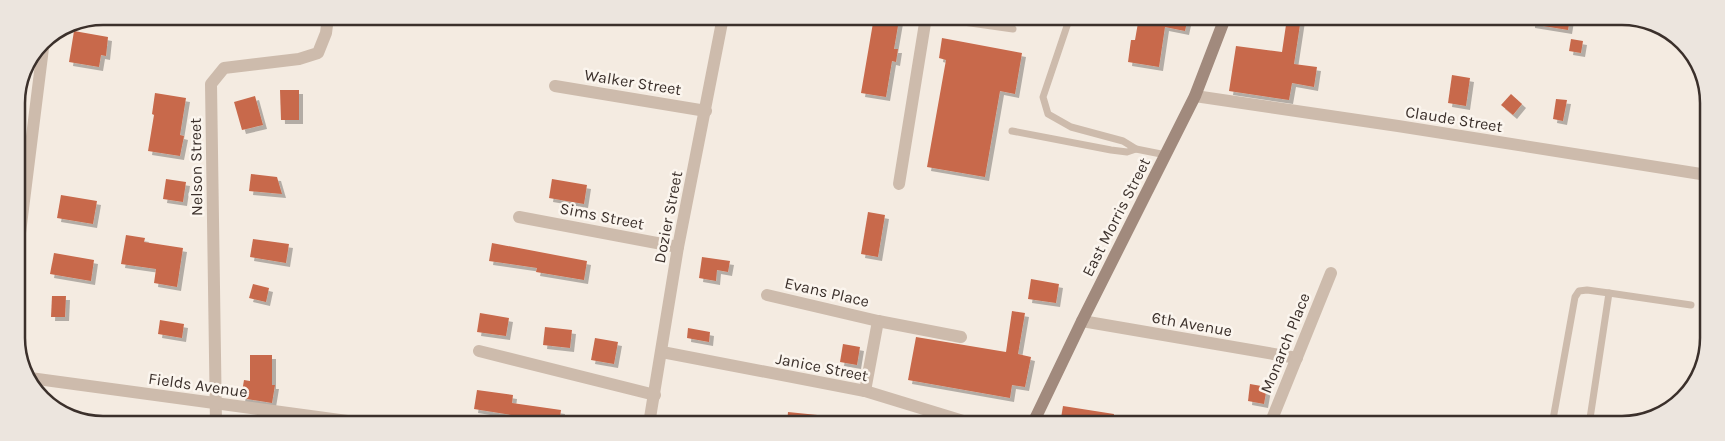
<svg xmlns="http://www.w3.org/2000/svg" width="1725" height="441" font-family="Karla,sans-serif">
<style>
.building{fill:#c8694b;filter:url(#shadow)}
.lines{fill:none;stroke-linecap:round;stroke-linejoin:round}
.service{stroke:#cdbbac;stroke-width:7}
.minor{stroke:#cdbbac;stroke-width:12}
.tertiary{stroke:#cdbbac;stroke-width:12}
.secondary{stroke:#a18a7d;stroke-width:12}
.labels{text-anchor:middle;dominant-baseline:central;stroke-width:5;stroke-linejoin:round;paint-order:stroke}
.street-label{font-size:16px;fill:#3b302b;stroke:#fbf5ee}
.rim{fill:none;stroke:#3b302b;stroke-width:2.5}
</style>
<defs>
<filter id="shadow"><feDropShadow dx="4" dy="4" stdDeviation="0" flood-color="#0004"/></filter>
</defs>
<rect width="100%" height="100%" fill="#f4ebe1"/>
<g class="building">
<polygon points="874,17 899,20 894,49 898,49 896,62 892,61 886,97 861,93"/>
<polygon points="1139,17 1188,17 1185,31 1165,27 1159,67 1128,62 1131,40 1135,40"/>
<polygon points="1287,18 1301,18 1294,64 1317,67 1314,87 1292,83 1289,100 1229,91 1236,46 1282,52"/>
<polygon points="1531,18 1570,18 1568,30 1531,24"/>
<polygon points="74,31 108,37 106,56 101,55 99,67 69,62"/>
<polygon points="942,38 1022,53 1015,94 1000,91 985,177 927,167 946,60 939,58"/>
<polygon points="1571,39 1583,41 1581,53 1569,51"/>
<polygon points="1452,75 1470,78 1466,106 1448,103"/>
<polygon points="280,90 299,90 299,120 281,120"/>
<polygon points="155,93 186,98 180,135 184,136 180,156 148,151 154,115 152,114"/>
<polygon points="1511,94 1522,104 1513,115 1501,105"/>
<polygon points="255,96 263,125 242,130 234,102"/>
<polygon points="1556,99 1567,100 1563,121 1553,119"/>
<polygon points="251,174 277,177 282,194 249,191"/>
<polygon points="166,179 186,182 183,202 163,199"/>
<polygon points="552,179 587,185 584,204 549,198"/>
<polygon points="61,195 97,201 93,224 57,218"/>
<polygon points="868,212 885,215 878,257 861,254"/>
<polygon points="126,235 145,238 144,242 183,248 177,287 154,283 156,269 121,264"/>
<polygon points="253,239 289,244 286,263 250,257"/>
<polygon points="492,243 587,261 584,280 536,272 537,268 489,261"/>
<polygon points="54,253 94,260 91,281 50,274"/>
<polygon points="702,257 730,261 728,272 717,270 716,281 699,278"/>
<polygon points="1031,279 1059,284 1056,303 1028,299"/>
<polygon points="253,284 269,288 266,302 249,298"/>
<polygon points="52,296 66,296 65,317 51,317"/>
<polygon points="1012,311 1025,313 1018,354 1031,357 1025,387 1012,385 1010,398 908,380 916,337 1006,352"/>
<polygon points="480,313 509,318 506,336 477,332"/>
<polygon points="160,320 184,324 182,338 158,334"/>
<polygon points="545,327 572,330 570,348 543,345"/>
<polygon points="688,328 710,332 709,342 687,338"/>
<polygon points="595,338 618,342 614,364 591,360"/>
<polygon points="843,344 860,347 857,365 840,362"/>
<polygon points="250,355 272,355 272,385 275,385 272,403 241,398 244,380 250,381"/>
<polygon points="1250,384 1267,387 1264,404 1248,401"/>
<polygon points="477,390 513,395 512,403 561,410 559,424 523,423 524,417 474,409"/>
<polygon points="1063,406 1114,414 1113,424 1060,424"/>
<polygon points="788,412 837,417 836,424 787,424"/>
</g>
<g class="lines">
<g class="service">
<polyline points="928,17 1013,29"/>
<polyline points="1070,17 1043,97 1048,114 1071,127 1123,141 1136,149 1166,155"/>
<polyline points="1012,131 1111,150 1127,152 1136,149"/>
<polyline points="1552,425 1575,297 1579,291 1587,290 1609,293 1691,305"/>
<polyline points="1589,425 1609,293"/>
</g>
<g class="minor">
<polyline points="555,86 706,111"/>
<polyline points="1195,96 1398,126 1707,175"/>
<polyline points="899,184 926,17"/>
<polyline points="519,217 678,247"/>
<polyline points="17,257 44,40"/>
<polyline points="767,295 878,321 961,337"/>
<polyline points="1082,321 1297,358"/>
<polyline points="479,351 655,395"/>
<polyline points="662,352 865,391 973,424"/>
<polyline points="865,391 878,321"/>
<polyline points="216,423 211,84 224,68 299,59 318,53 326,33 328,17"/>
<polyline points="649,424 678,247 723,17"/>
<polyline points="1270,424 1331,273"/>
</g>
<polyline class="tertiary" points="30,378 362,423"/>
<polyline class="secondary" points="1026,424 1035,419 1082,321 1195,96 1225,18"/>
</g>
<g class="labels">
<g class="street-label">
<text transform="translate(633 82) rotate(9)">Walker Street</text>
<text transform="translate(1454 119) rotate(9)">Claude Street</text>
<text transform="translate(196 167) rotate(-91)">Nelson Street</text>
<text transform="translate(602 216) rotate(11)">Sims Street</text>
<text transform="translate(668 217) rotate(-79)">Dozier Street</text>
<text transform="translate(1116 217) rotate(-63)">East Morris Street</text>
<text transform="translate(827 292) rotate(13)">Evans Place</text>
<text transform="translate(1192 324) rotate(10)">6th Avenue</text>
<text transform="translate(1285 343) rotate(-68)">Monarch Place</text>
<text transform="translate(822 367) rotate(11)">Janice Street</text>
<text transform="translate(198 385) rotate(8)">Fields Avenue</text>
</g>
</g>
<path d="M0 0H1725V441H0ZM103 25H1622A78 78 0 0 1 1700 103V338A78 78 0 0 1 1622 416H103A78 78 0 0 1 25 338V103A78 78 0 0 1 103 25Z" fill="#ece5de" fill-rule="evenodd"/>
<path class="rim" d="M103 25H1622A78 78 0 0 1 1700 103V338A78 78 0 0 1 1622 416H103A78 78 0 0 1 25 338V103A78 78 0 0 1 103 25Z"/>
</svg>
